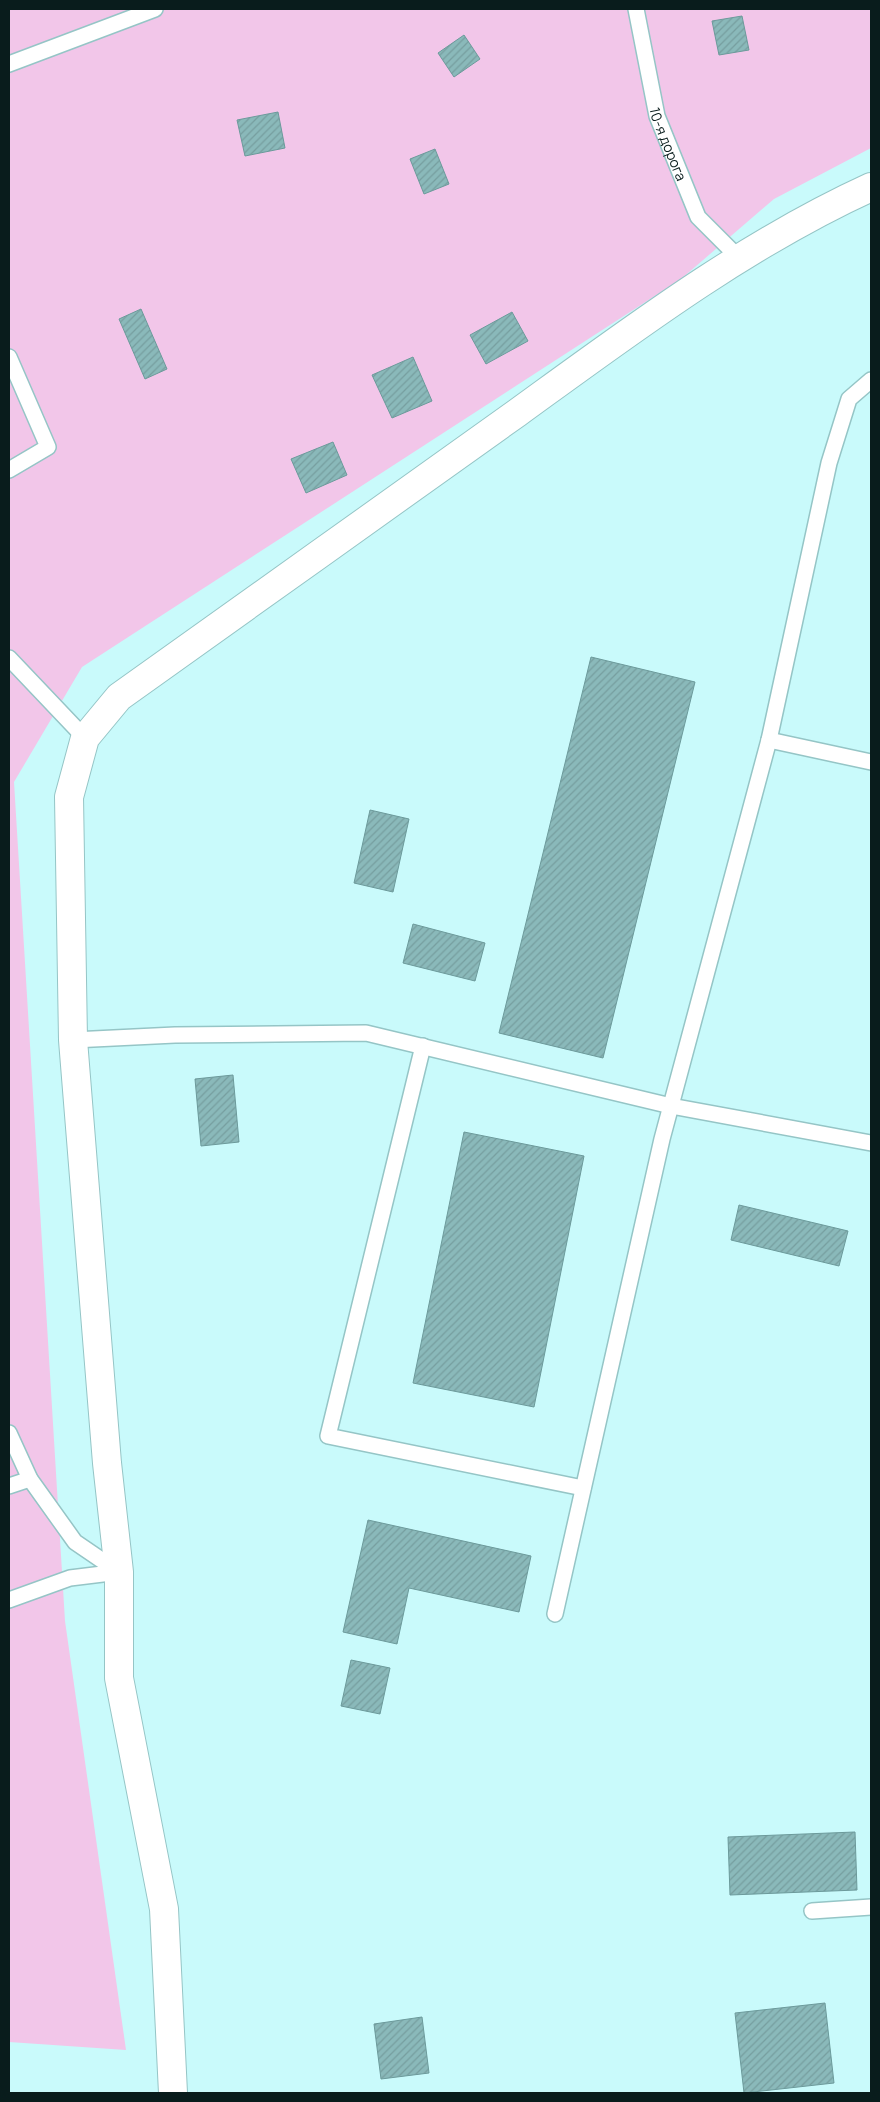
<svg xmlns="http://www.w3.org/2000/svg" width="880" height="2102" font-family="Manrope,sans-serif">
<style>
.garden{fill:#f2c6e9}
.building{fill:url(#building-hatch);stroke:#6c9a9b}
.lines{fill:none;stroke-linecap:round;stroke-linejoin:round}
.service-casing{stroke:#95c5c6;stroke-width:18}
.minor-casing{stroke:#95c5c6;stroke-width:30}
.service{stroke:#fff;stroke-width:15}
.minor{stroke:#fff;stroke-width:28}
.labels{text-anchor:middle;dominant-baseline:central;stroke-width:4;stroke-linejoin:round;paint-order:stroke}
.street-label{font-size:14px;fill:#091c1c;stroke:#fff}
</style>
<defs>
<pattern id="building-hatch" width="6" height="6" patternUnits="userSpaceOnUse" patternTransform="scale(1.25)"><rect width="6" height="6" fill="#8ab9ba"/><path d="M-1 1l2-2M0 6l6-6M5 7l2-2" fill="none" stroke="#769e9f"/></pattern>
</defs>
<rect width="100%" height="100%" fill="#c9fafb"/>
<polygon class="garden" points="9,9 871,9 871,148 774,199 681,279 82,667 14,782 65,1621 126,2050 9,2042"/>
<g class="building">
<polygon points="742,16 749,50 719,55 712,21"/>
<polygon points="464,35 480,59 454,77 438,53"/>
<polygon points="278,112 285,148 245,156 237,120"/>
<polygon points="435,149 449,184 424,194 410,159"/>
<polygon points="141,309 167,369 145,379 119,319"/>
<polygon points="512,312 528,341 486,364 470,335"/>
<polygon points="413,357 432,401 392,418 372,375"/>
<polygon points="333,442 347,475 306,493 291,459"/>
<polygon points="591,657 695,682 603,1058 499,1033"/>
<polygon points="370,810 409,819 393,892 354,883"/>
<polygon points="413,924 485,943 475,981 403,963"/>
<polygon points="233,1075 239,1142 201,1146 195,1079"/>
<polygon points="464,1132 584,1156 534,1407 413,1383"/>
<polygon points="739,1205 848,1231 839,1266 731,1240"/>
<polygon points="368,1520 531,1556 519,1612 409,1588 397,1644 343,1632"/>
<polygon points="351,1660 390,1668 380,1714 341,1706"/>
<polygon points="855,1832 857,1890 730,1895 728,1837"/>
<polygon points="825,2003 834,2083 744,2093 735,2013"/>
<polygon points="422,2017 429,2073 381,2079 374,2024"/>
</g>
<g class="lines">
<defs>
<g id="service">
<path id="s1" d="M636 9 657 116 698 217 740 259"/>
<polyline points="9,64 155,9"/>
<polyline points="9,357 48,447 9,470"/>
<polyline points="9,658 85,738"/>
<polyline points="769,740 871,762"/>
<polyline points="73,1040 175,1035 366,1033 671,1106 871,1143"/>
<polyline points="423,1046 328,1436 583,1488"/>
<polyline points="9,1433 30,1479 75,1542 119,1572"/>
<polyline points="9,1486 30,1479"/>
<polyline points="9,1600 70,1578 119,1572"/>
<polyline points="555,1614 662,1139 769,740 829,463 849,399 871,380"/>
<polyline points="812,1911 871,1907"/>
</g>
<path id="minor" d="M173 2093 164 1909 119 1678V1572L107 1463 73 1040 69 797 85 738 119 697C252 602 384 508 517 413 630 331 744 245 871 187"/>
</defs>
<use href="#service" class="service-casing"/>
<use href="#minor" class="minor-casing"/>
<use href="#service" class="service"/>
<use href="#minor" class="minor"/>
</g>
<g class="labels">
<g class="street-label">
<text stroke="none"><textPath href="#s1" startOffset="139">10-я дорога</textPath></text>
</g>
</g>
<rect width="880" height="2102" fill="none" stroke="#091c1c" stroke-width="20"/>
</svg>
